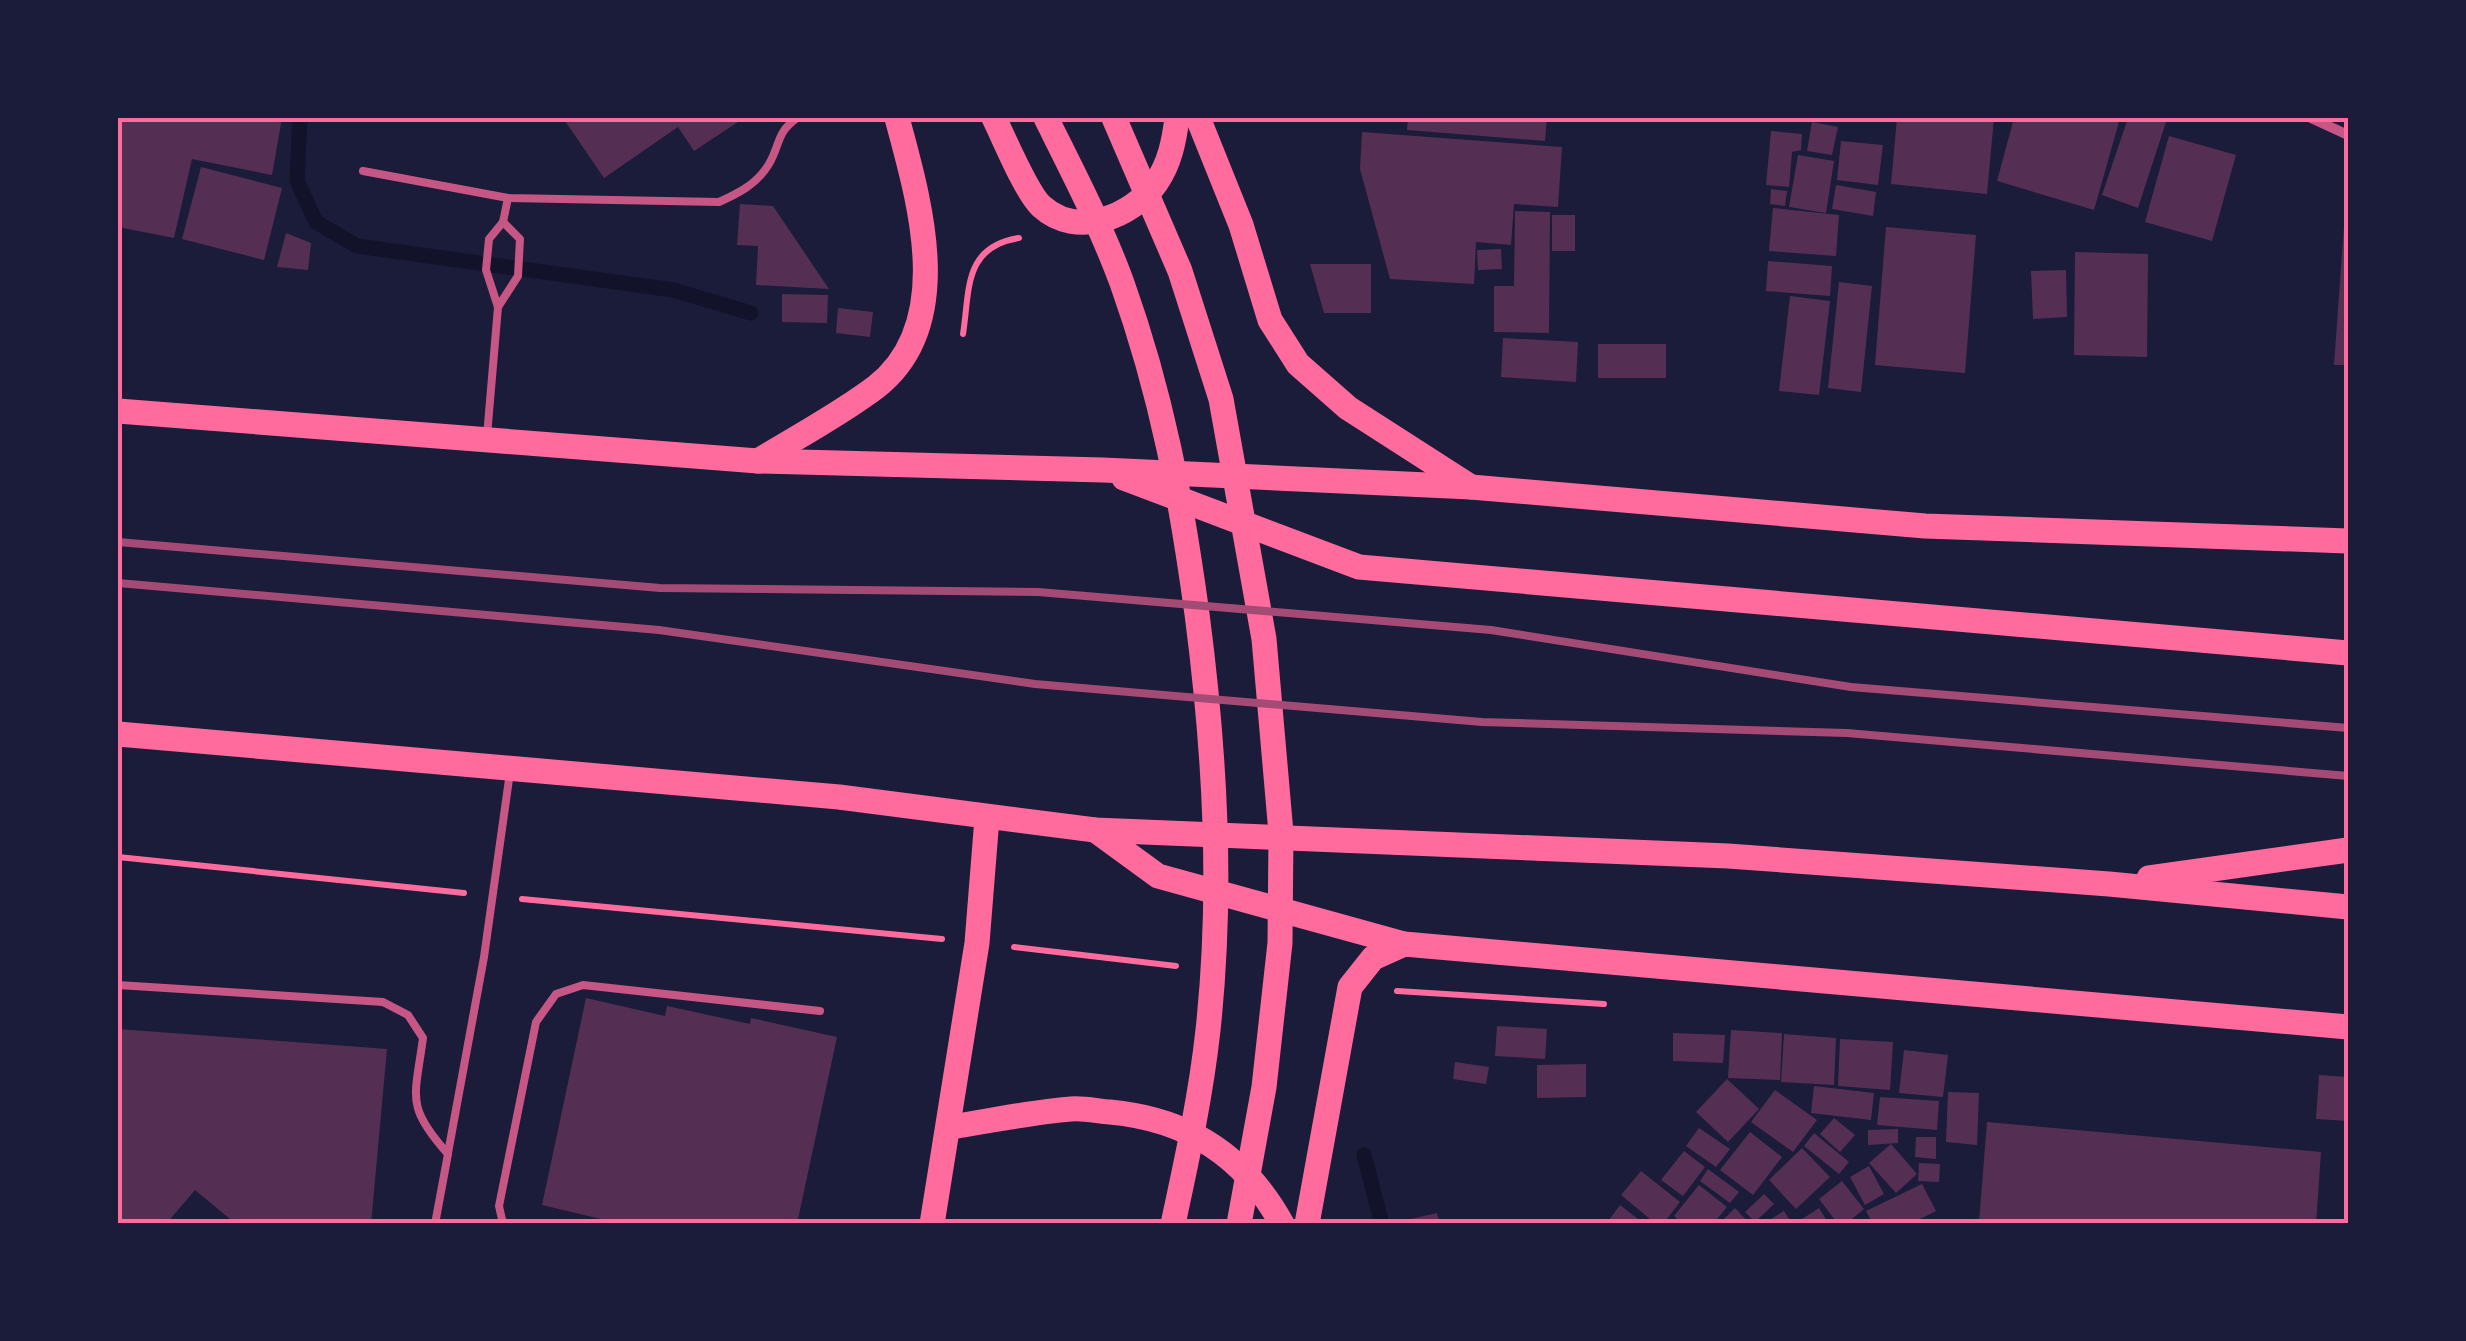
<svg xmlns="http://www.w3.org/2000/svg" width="2466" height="1341" font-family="Manrope,sans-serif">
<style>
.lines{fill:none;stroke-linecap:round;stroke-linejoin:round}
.stream{stroke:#12122b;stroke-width:15}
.building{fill:#542f53}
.path{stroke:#ff6b9d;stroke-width:6}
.service{stroke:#c65784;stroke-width:8}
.minor{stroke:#c65784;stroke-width:10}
.primary{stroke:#ff6b9d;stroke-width:25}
.rail{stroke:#a44b75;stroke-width:8}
.neatline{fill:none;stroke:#ff6b9d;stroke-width:4}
</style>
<rect width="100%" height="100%" fill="#1b1b3a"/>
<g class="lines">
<g class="stream">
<polyline points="300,118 297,181 316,222 357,246 673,290 751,313"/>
<polyline points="1364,1155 1382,1224"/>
</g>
</g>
<g class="building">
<polygon points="118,118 282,118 272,175 192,159 174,238 118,227"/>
<polygon points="563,118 735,118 738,122 694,151 678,127 604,178"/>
<polygon points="1408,118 1547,118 1545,141 1407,130"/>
<polygon points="1897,118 1994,118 1987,194 1891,184"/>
<polygon points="2014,118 2103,118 2119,122 2094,210 1997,181"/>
<polygon points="2128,118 2152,118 2166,122 2138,208 2102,195"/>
<polygon points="1812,122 1838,127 1832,155 1807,151"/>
<polygon points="1771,131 1802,134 1801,150 1792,152 1789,187 1766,185"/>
<polygon points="1362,132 1562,147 1558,207 1514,204 1511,245 1476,242 1474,284 1390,279 1360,169"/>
<polygon points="2169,136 2236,155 2212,241 2145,222"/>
<polygon points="1841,141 1883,145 1878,185 1837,180"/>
<polygon points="1798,155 1834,161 1826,213 1789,207"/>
<polygon points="201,167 282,188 264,260 182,239"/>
<polygon points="1836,185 1876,192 1873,216 1832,209"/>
<polygon points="1771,189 1787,191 1785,206 1770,204"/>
<polygon points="740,204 773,206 829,289 756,285 758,246 737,245"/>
<polygon points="1773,208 1839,215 1836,256 1769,251"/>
<polygon points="1515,211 1550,212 1549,333 1494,332 1494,286 1514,286"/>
<rect x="1552" y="215" width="23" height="36"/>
<polygon points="2348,220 2348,365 2334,365 2344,226"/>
<polygon points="1886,227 1976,235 1965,373 1875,365"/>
<polygon points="286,233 311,243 308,270 277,267"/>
<polygon points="1501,249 1502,269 1478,270 1477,250"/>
<polygon points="2075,252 2148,254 2147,357 2074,355"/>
<polygon points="1768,261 1832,266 1830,296 1766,291"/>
<polygon points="1310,264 1371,264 1371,313 1324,313"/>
<polygon points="2066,270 2067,317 2033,319 2031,271"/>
<polygon points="1839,282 1872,286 1861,392 1828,388"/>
<polygon points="782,294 828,295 827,323 782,322"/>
<polygon points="1790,296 1830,301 1819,395 1779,391"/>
<polygon points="838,308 873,312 870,337 836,333"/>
<polygon points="1503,338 1578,342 1576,382 1501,377"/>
<rect x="1598" y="344" width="68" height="34"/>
<polygon points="586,998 665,1016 667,1006 750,1024 751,1018 837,1037 797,1224 622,1224 542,1205"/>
<polygon points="1497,1026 1547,1029 1545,1059 1495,1056"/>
<polygon points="118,1029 387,1049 371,1224 236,1224 195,1190 166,1224 118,1224"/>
<polygon points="1731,1030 1782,1033 1780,1080 1728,1078"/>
<polygon points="1673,1033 1725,1035 1723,1063 1673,1061"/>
<polygon points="1784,1034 1836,1038 1834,1085 1781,1082"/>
<polygon points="1840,1039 1893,1042 1890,1090 1838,1086"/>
<polygon points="1904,1050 1948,1055 1943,1097 1899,1093"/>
<polygon points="1455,1062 1489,1067 1486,1084 1453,1079"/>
<polygon points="1586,1064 1586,1097 1537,1098 1537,1065"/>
<polygon points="2319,1075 2348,1077 2348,1121 2316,1119"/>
<polygon points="1727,1079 1759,1109 1728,1142 1696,1112"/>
<polygon points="1814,1086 1874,1093 1871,1120 1811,1113"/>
<polygon points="1775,1090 1817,1120 1793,1152 1751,1122"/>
<polygon points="1948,1092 1979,1093 1977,1145 1946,1142"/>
<polygon points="1880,1097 1939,1101 1937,1130 1877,1125"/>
<polygon points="1834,1118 1855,1135 1840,1152 1820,1134"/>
<polygon points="1987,1122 2321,1152 2316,1224 1979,1222"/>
<polygon points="1699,1128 1730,1149 1716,1167 1686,1146"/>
<polygon points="1898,1129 1898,1143 1868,1145 1868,1130"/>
<polygon points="1750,1132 1782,1157 1753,1195 1720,1170"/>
<polygon points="1814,1133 1849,1162 1839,1174 1804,1146"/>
<polygon points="1916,1137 1936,1137 1936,1159 1915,1157"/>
<polygon points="1891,1144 1917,1174 1896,1193 1869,1163"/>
<polygon points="1802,1148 1830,1177 1796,1209 1769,1180"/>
<polygon points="1684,1151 1705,1167 1683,1196 1661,1180"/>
<polygon points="1919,1163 1940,1164 1939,1182 1918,1181"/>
<polygon points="1869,1166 1884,1194 1865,1205 1850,1177"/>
<polygon points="1708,1169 1739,1192 1730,1203 1700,1181"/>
<polygon points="1641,1171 1680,1202 1663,1224 1656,1224 1621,1195"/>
<polygon points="1842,1181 1864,1209 1846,1224 1838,1224 1819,1199"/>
<polygon points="1922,1184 1936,1211 1910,1224 1873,1224 1866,1211"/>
<polygon points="1699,1185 1727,1207 1713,1224 1683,1224 1674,1216"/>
<polygon points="1764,1194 1774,1204 1755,1222 1745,1212"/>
<polygon points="1620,1205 1638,1219 1634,1224 1606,1224"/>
<polygon points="1735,1208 1750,1224 1719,1224"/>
<polygon points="1819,1208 1829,1224 1801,1224 1799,1221"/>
<polygon points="1784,1211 1792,1224 1763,1224"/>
<polygon points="1437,1213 1440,1224 1398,1224 1398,1222"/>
</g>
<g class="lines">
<g class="path">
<path d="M963 334C970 290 963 247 1019 238"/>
<polyline points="118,857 464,893"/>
<polyline points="522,899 942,939"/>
<polyline points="1014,947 1176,966"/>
<polyline points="1397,991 1604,1004"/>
</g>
<g class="service">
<path d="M363 171 508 198 719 202C739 193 757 184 769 164 781 143 776 133 797 118"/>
<polyline points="498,307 518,276 520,239 503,222"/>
<polyline points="487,436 498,307 486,270 489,239 503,222 508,198"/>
<path d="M118 985 383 1002 408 1015 423 1038C415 1098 405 1106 448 1154L435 1224"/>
<polyline points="448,1153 484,957 510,772"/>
<polyline points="503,1224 499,1206 536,1022 556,994 583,985 820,1011"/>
</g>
<polyline class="minor" points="2311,118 2348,135"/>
<g class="primary">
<path d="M994 118C1004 138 1026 192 1041 206 1077 239 1132 217 1156 183 1170 163 1174 141 1177 118"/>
<path d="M1046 118C1073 172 1101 226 1122 283 1162 395 1181 497 1197 614 1215 752 1223 891 1208 1030 1201 1095 1187 1159 1173 1224"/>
<polyline points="1114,118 1180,271 1221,399 1264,639 1281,833 1280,943 1264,1087 1239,1224"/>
<polyline points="1198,118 1241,225 1270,320 1298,364 1348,408 1471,487"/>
<polyline points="118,411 758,461 1103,470 1471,487 1925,526 2348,541"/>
<path d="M758 461C797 437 839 415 876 387 957 324 919 200 897 118"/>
<polyline points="1124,478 1359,567 2348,653"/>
<polyline points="118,734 839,797 1095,830 1728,856 2109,884 2348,907"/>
<polyline points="1095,830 1158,876 1404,944 2348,1027"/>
<polyline points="2149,878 2348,850"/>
<path d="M950 1127C990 1121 1031 1112 1071 1109 1084 1108 1097 1111 1110 1112 1187 1119 1244 1155 1282 1224"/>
<polyline points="932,1224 977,943 987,818"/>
<polyline points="1307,1224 1350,987 1373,958 1404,944"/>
</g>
<g class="rail">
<polyline points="118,542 660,588 1038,592 1491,630 1851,687 2348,728"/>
<polyline points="118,583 659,630 1035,684 1482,722 1847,733 2348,776"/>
</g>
</g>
<rect width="2466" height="1341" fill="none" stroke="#1b1b3a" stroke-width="240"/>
<rect x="120" y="120" width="2226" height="1101" class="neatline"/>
</svg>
